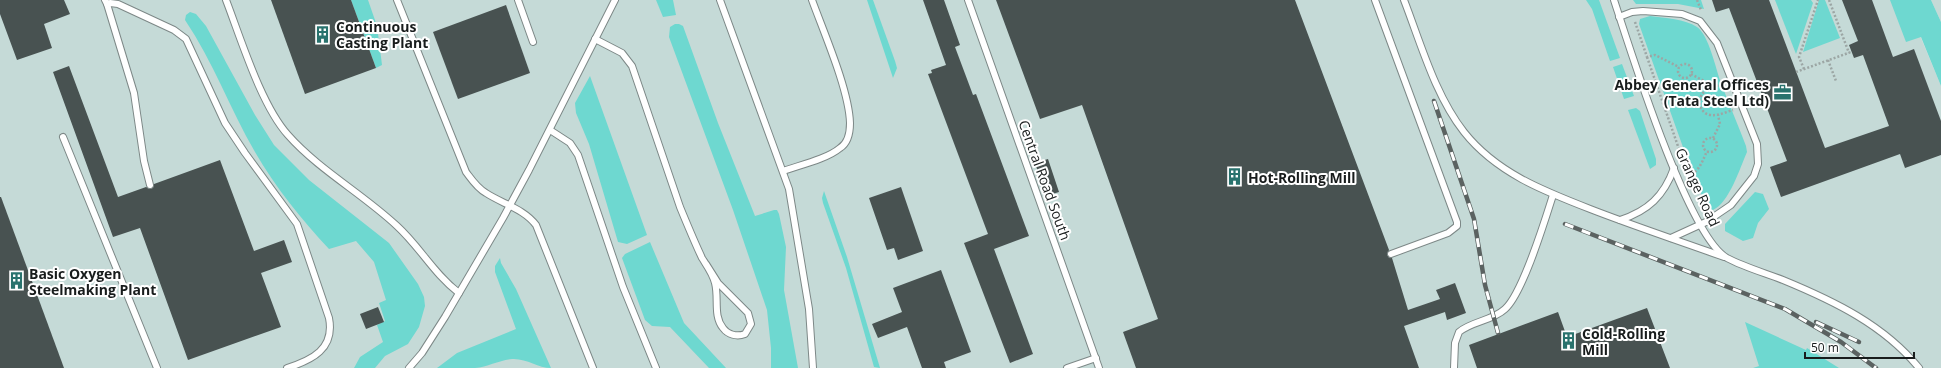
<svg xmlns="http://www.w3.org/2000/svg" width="1941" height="368" font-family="'Open Sans',sans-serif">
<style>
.built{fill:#c5dad7}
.green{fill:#6ed8d0}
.building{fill:#485251}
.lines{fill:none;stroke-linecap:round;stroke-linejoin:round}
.service-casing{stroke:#7d8887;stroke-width:8}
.path{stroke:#9ca6a4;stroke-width:2.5;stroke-dasharray:2 2;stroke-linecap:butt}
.service{stroke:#fff;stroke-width:6}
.rail-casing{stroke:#5b6261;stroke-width:4.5}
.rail{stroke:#fff;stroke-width:3;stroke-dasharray:9;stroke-linecap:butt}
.labels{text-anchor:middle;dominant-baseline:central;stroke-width:4;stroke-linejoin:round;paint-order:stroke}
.poi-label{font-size:14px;font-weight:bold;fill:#181c1c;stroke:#fff;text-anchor:start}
.street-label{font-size:14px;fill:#181c1c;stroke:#fff}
</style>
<rect width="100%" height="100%" fill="#d8e4e2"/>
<g class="built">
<polygon points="0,0 1905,0 1941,86 1941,368 0,368"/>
<polygon points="1931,0 1941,0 1941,22"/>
</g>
<g class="green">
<polygon points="351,0 368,0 377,26 382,65 376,68"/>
<polygon points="656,0 673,0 676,15 663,17"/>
<polygon points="867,0 873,0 895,61 897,68 893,78"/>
<polygon points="1586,0 1599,0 1620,58 1610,61 1592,9"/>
<polygon points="1633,0 1701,0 1704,9 1678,4 1636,4"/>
<polygon points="1775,0 1811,0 1813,3 1796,54"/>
<polygon points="1819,0 1825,0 1840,38 1803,52"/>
<polygon points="1890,0 1931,0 1941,22 1941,86 1921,37 1906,42"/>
<path d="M190 12 196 14 206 26 255 115 274 145 309 180 389 243 418 284 424 297 425 306 419 327 408 344 385 356 375 368H354L360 357 383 342 377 325 385 321 379 303 386 300 374 262 356 241 329 249C302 220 275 187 255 152 230 109 213 61 185 20L186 15Z"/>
<path d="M1650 16C1665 18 1685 19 1697 27 1709 35 1716 70 1721 83 1729 104 1738 125 1746 146L1747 152C1740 168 1729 203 1713 210L1707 208 1689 164 1639 24 1640 19Z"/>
<polygon points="675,24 679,24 683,26 718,123 755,216 774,210 777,210 779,214 786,247 784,290 798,368 771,368 771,348 767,310 733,210 669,37 670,27"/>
<polygon points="1622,64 1634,96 1624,99 1613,67"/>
<polygon points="590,76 647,235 627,244 618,242 589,144 576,113 575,103"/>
<polygon points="1636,108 1640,111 1656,159 1656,165 1650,169 1628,110"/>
<polygon points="824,191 847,257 880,368 874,367 846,268 823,203 822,198"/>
<polygon points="1755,192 1763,194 1769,209 1758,223 1753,238 1743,241 1725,231 1725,224"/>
<polygon points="650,242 684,323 726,368 709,368 670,327 652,326 645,320 622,258 625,254"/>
<path d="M500 258 501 263 516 289 551 368C538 368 526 358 512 359 499 360 488 367 475 368 463 368 450 368 437 368L457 353 516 329 495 272V266Z"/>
<polygon points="1745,322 1806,350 1807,348 1839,368 1753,368 1759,366"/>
</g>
<g class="building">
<polygon points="0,0 64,0 70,14 44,24 52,48 17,60 0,14"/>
<polygon points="271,0 351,0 376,68 305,94"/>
<polygon points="923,0 944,0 960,45 955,47 973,95 976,94 1029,236 994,249 1033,354 1010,363 964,243 988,234 928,74 932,73 931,70 946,65"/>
<polygon points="996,0 1295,0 1389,250 1387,255 1392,258 1408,310 1440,299 1436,290 1455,283 1466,313 1447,320 1445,312 1404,326 1419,368 1136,368 1123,332 1158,319 1082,105 1040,119"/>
<polygon points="1712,0 1769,0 1825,148 1889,126 1863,55 1854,58 1849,45 1858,41 1842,0 1872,0 1893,57 1914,49 1941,121 1941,155 1905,168 1900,154 1781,197 1770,167 1787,161 1729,8 1716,12"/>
<polygon points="506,5 530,73 458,99 433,32"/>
<polygon points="69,66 118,197 146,187 151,189 154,184 220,160 254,251 284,240 292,262 261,273 281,327 188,360 140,228 113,237 53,72"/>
<polygon points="1048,159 1059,192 1046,196 1035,163"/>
<polygon points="901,187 923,251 898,260 894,248 887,250 869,198"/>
<polygon points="0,197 1,197 64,368 0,368"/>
<polygon points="941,270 971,352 944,362 946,368 922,368 907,327 878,338 872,324 902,312 893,288"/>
<polygon points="378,307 384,322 366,329 360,314"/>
<polygon points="1647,308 1670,368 1477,368 1469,345 1558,312 1567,337"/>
</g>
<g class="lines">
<defs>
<g id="service">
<path d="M105 0 107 4 110 3 118 4 174 30 186 39 225 123 245 153 297 224 329 318C335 349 312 360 287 368"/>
<path d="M226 0C241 39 261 105 288 135 319 170 363 194 397 226 420 247 434 274 459 293"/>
<path d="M397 0 466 172C472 180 477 188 486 193 503 204 524 209 536 225L593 368"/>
<polyline points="518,0 533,42"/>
<polyline points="720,0 789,189 809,309 813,368"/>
<polyline points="968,0 1099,368"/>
<polyline points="1375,0 1457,222 1457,226 1448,233 1391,254"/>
<path d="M1404 0C1421 44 1435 95 1464 132 1498 175 1549 193 1598 212 1640 228 1682 242 1724 257"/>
<path d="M1614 0C1630 49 1688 236 1727 258 1744 267 1765 273 1783 280 1834 301 1884 325 1919 368"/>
<polyline points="107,4 134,93 144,161 150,185"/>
<polyline points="1619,17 1632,12 1643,11 1682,14 1700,21 1717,43 1757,144 1758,164 1754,176 1731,205 1706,222 1671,238"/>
<path d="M595 39 622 53 632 66 680 207C687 224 694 241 702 258 707 266 713 274 715 283 719 298 713 316 723 328 728 335 737 337 745 334L751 324 748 313 718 283 706 264"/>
<polyline points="550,130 570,143 578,155 623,287 656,368"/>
<polyline points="63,137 157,368"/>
<path d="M783 171C800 165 827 159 840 148 848 143 850 132 850 123 849 90 824 33 812 0"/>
<path d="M1620 220C1648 211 1664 196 1674 168"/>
<polyline points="409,368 422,353 445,317 503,218 529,170 615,0"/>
<polyline points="1067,368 1096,358"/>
<path d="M1454 368 1455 343 1459 332C1472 321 1492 321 1505 309 1523 293 1545 220 1553 195"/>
</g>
</defs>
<use href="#service" class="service-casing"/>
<g class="path">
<polyline points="1697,0 1701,10"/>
<polyline points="1829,0 1849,53"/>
<polyline points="1635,22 1647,57 1655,55 1679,67"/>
<polyline points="1647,57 1680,152"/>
<polyline points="1828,60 1836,81"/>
<circle cx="1685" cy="71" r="7"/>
<polyline points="1804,69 1799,57 1818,0"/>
<polyline points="1796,72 1851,52"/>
<polyline points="1691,74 1704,81 1707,89"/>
<path d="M1722 84C1717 86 1709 87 1705 91 1696 98 1699 114 1711 115 1718 116 1726 112 1733 110"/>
<polyline points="1745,90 1758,85"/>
<polyline points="1713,138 1720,124 1718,115"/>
<circle cx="1710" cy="145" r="7"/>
<path d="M1688 176C1699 172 1702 162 1707 151"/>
</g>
<use href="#service" class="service"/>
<defs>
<g id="rail">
<polyline points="1434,101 1474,219 1485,285 1498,333"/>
<polyline points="1565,224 1785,309 1841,342 1876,368"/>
<polyline points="1816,322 1859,342"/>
</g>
</defs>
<use href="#rail" class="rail-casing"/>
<use href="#rail" class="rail"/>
</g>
<defs>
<symbol id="building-bare" viewBox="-9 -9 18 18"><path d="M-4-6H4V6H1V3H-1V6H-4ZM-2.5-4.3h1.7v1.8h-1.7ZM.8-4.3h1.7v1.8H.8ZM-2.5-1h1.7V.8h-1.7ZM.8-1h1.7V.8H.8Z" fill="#29726d" stroke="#fff" stroke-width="2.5" paint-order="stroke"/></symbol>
<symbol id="office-bare" viewBox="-9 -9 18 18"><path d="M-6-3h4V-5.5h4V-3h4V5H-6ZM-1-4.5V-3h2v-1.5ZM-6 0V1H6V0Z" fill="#29726d" stroke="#fff" stroke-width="2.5" paint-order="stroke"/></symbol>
</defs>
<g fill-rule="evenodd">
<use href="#building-bare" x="310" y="22" width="25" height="25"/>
<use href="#office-bare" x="1770" y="80" width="25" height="25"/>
<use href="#building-bare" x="1222" y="164" width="25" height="25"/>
<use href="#building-bare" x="4" y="268" width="25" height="25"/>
<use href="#building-bare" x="1556" y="328" width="25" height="25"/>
</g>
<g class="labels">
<g class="poi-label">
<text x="336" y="26">Continuous<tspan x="336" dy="16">Casting Plant</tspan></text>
<text x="1769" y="84" text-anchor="end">Abbey General Offices<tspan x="1769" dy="16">(Tata Steel Ltd)</tspan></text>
<text x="1248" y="177">Hot-Rolling Mill</text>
<text x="29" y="273">Basic Oxygen<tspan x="29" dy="16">Steelmaking Plant</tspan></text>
<text x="1582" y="333">Cold-Rolling<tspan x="1582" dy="16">Mill</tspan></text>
</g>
<g class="street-label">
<text transform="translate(1045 180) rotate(70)">Central Road South</text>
<text transform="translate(1698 187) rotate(65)">Grange Road</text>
</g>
</g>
<path d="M1805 352v6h109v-6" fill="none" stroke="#181c1c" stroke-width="2"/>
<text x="1811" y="352" font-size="12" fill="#181c1c" stroke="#ffffff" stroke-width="3" paint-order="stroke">50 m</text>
</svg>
